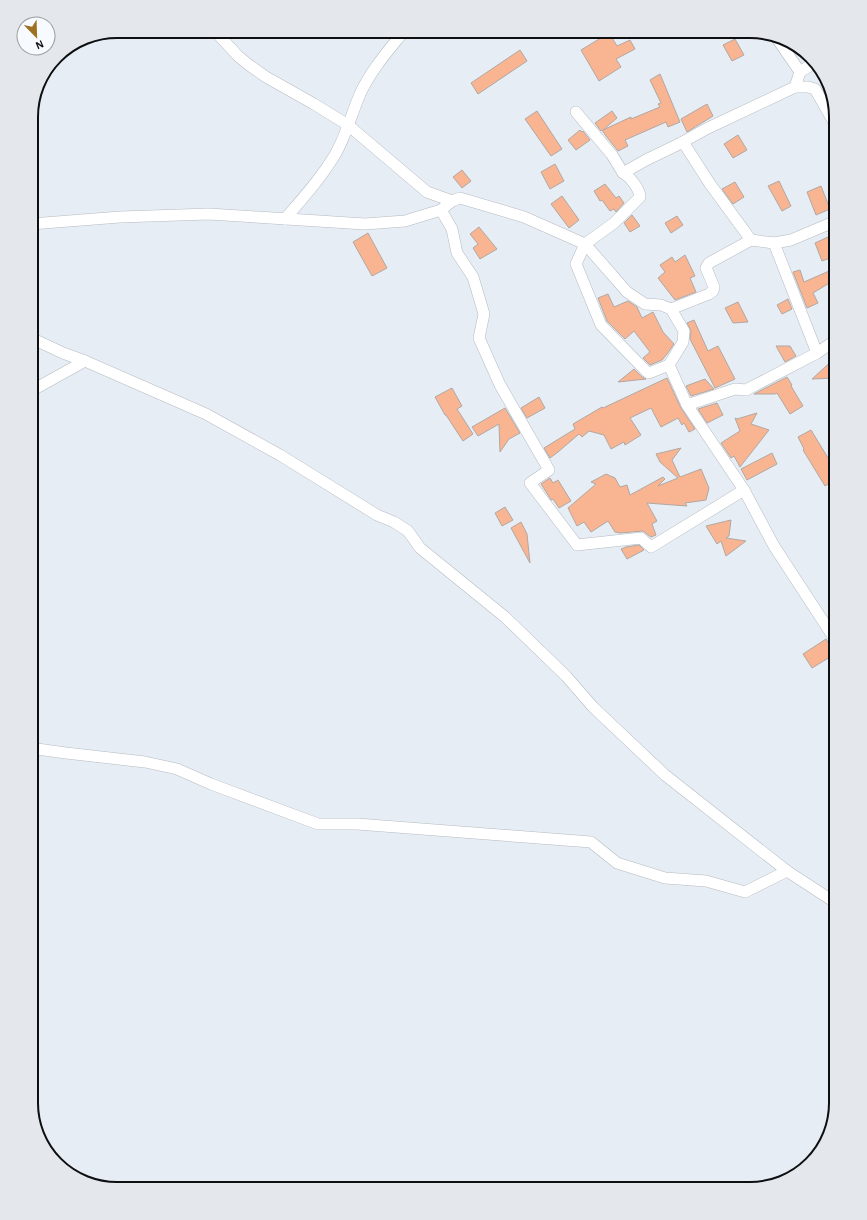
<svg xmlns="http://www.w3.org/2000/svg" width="867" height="1220" font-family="'Alegreya Sans',sans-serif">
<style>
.building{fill:#f9b492;stroke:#b0a8a3}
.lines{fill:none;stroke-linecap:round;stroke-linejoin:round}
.street-casing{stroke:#b6bbc2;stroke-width:12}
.street{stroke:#fff;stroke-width:11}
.rim{fill:none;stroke:#0d0f11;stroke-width:2}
</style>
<rect width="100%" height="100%" fill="#e7edf4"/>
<g class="building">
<polygon points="609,33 617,46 630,40 635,49 616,59 621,67 599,81 581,50"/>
<polygon points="735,39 744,55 732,61 723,45"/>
<polygon points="520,50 527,61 478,94 471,83"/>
<polygon points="660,74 680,122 668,127 666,122 625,140 628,146 618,151 606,136 602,130 601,131 595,123 612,111 617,118 603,130 631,117 631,119 660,107 658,104 661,103 650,80"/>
<polygon points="707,104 713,116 687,132 681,119"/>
<polygon points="537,111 562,149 551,156 525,119"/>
<polygon points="580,130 582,132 583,131 590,140 576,150 568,140"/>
<polygon points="738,135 747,150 733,158 724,144"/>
<polygon points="555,164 564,181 550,189 541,172"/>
<polygon points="462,170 471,181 462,188 453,177"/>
<polygon points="779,181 791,206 782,211 768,186"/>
<polygon points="735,182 744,197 733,204 722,189"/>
<polygon points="605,184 616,198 619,196 624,203 616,212 614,209 610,211 602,200 600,201 594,191"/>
<polygon points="821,186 830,209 816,215 807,192"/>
<polygon points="562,196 579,220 569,228 551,204"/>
<polygon points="632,215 640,226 630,232 624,223"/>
<polygon points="677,216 683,225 671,233 665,223"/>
<polygon points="479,227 497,249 480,259 473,248 478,244 470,234"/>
<polygon points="368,233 387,268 372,276 353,242"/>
<polygon points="828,237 836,256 822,261 815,243"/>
<polygon points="685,255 695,276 690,278 696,292 675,300 658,278 665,272 660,265 672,257 675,262"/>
<polygon points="836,268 836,279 813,293 818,303 807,308 793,272 800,270 804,282"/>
<polygon points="608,294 614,307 628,301 637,307 642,318 653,312 663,332 674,344 667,354 662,360 650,365 643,358 650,352 634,331 625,339 607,321 598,298"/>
<polygon points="788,299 792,309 782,314 777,305"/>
<polygon points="738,302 748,322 733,323 725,308"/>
<polygon points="694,320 708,351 718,346 735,379 715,388 690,339 691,331 687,323"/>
<polygon points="776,346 790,346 796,356 785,362"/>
<polygon points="836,357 836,378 812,379"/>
<polygon points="634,369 642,377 646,379 618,382"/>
<polygon points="787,377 792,385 791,386 803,406 790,414 777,393 775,394 754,394"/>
<polygon points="667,378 681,408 695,429 689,432 684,423 682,425 678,418 661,427 651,408 630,418 641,435 625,445 624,442 611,449 604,435 589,431 582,437 579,434 558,452 550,458 544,448 575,429 573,424 602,407 603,408"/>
<polygon points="705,379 714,389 691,396 686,386"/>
<polygon points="452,388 462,406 457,409 473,434 463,441 446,415 445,415 435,397"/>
<polygon points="539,397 545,408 527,418 521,408"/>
<polygon points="717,403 723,415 707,423 698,409"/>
<polygon points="505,408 520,433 509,439 500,452 499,424 478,436 472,427"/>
<polygon points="757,413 751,424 769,430 740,467 734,456 731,458 721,443 740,431 735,418 737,419"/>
<polygon points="811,430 836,471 836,479 825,486 803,450 804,449 798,437"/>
<polygon points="681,448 672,460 680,477 701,469 709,488 706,500 685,503 687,506 647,503 657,521 652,524 656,535 651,537 643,531 620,533 615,532 608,521 591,532 584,522 577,526 568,508 596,484 591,482 606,474 615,478 620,487 627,485 630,495 663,477 665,479 658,486 678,478 660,462 656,454"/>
<polygon points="772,453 777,464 747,480 741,469"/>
<polygon points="550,478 553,483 558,480 571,501 559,508 553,499 551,500 550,498 541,484"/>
<polygon points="505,507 513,520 502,526 495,513"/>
<polygon points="731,520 729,536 726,538 746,541 726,556 721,541 717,544 706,526"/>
<polygon points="521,522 527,534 530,563 511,528"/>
<polygon points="639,545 644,550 627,559 621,549 626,547"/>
<polygon points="826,639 835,654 812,668 803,654"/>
</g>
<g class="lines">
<defs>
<g id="street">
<polyline points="215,31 238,56 249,65 266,77 314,104 348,125 427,192 452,201"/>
<polyline points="776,37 800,72 795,87 808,87 815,89 836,126"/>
<polyline points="800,72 814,63"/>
<polyline points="576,112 612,155 623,173"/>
<polyline points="683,142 710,184 751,240"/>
<polyline points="441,210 452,229 457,253 473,277 484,314 479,338 500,385 549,470 530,483 577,545 641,538 651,547 744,490"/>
<path d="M285 219C303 198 322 177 336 153 346 135 352 113 360 94 371 70 388 51 404 31"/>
<polyline points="31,224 120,217 209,214 365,224 405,221 441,210 452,201 460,198 524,217 585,244 627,292 645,304 661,305 671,309 684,331 683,342 669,365 687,405 744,490 774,546 836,641"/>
<polyline points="774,243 817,353"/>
<polyline points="671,309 709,294 713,291 714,287 706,268 709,263 751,240 774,243 791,240 836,221"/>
<polyline points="31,338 63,353 85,361 206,414 280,455 377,515 394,522 408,531 420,548 505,617 566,676 593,707 665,775 787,871 836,903"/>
<path d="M669 365 649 373 647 372 601 325 576 264 585 244 614 223 640 197C640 190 630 176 623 173L646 160 679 144 708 128 795 87"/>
<polyline points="31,391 85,361"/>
<polyline points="687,405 735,389 746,390 817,353 836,340"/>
<polyline points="31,747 37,749 66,753 145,762 177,769 211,784 318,824 357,824 591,842 617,863 665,878 706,881 745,892 787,871"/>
</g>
</defs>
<use href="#street" class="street-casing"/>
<use href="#street" class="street"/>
</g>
<path d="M0 0H867V1220H0ZM117 38H750A79 79 0 0 1 829 117V1103A79 79 0 0 1 750 1182H117A79 79 0 0 1 38 1103V117A79 79 0 0 1 117 38Z" fill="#e4e7eb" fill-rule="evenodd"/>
<path class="rim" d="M117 38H750A79 79 0 0 1 829 117V1103A79 79 0 0 1 750 1182H117A79 79 0 0 1 38 1103V117A79 79 0 0 1 117 38Z"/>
<g transform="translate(36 36) rotate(157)"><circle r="19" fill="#f7fafe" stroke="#999c9f"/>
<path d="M0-3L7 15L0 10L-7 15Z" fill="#9d7121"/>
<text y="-6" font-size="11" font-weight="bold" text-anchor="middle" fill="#0d0f11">N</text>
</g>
</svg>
